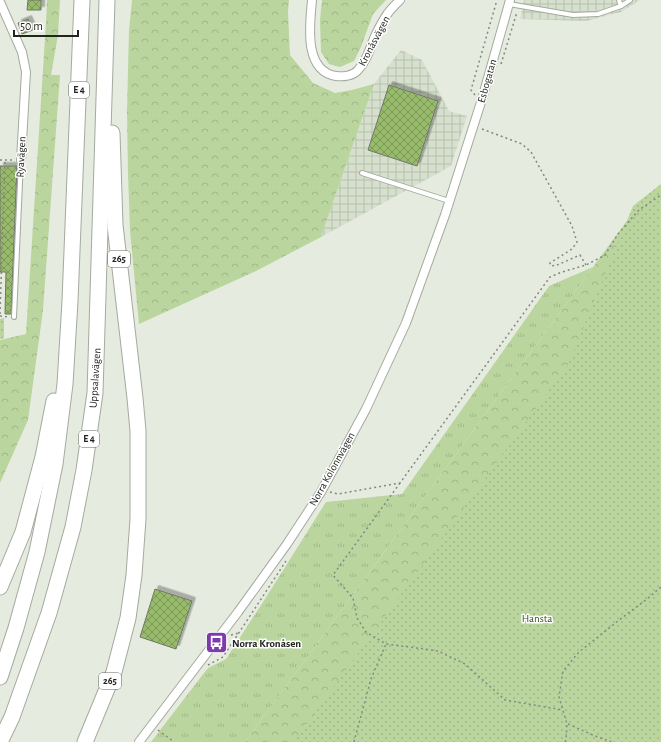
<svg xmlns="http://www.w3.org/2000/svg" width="661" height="742" font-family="'Alegreya Sans',sans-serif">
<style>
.industrial{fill:url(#industrial-grid)}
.grass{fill:url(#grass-tufts)}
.forest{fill:url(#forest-crowns)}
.park{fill:url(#park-dots)}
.building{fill:url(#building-cross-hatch);stroke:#71766b;filter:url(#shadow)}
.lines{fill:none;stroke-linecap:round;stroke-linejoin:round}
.service-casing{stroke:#a4aa9f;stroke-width:6}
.minor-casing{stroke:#a4aa9f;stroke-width:10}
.motorway-casing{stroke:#a4aa9f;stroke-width:17}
.path{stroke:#858980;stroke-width:1.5;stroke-dasharray:2 3;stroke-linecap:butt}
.service{stroke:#fff;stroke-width:4}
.minor{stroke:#fff;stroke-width:8}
.motorway{stroke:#fff;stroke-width:15}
.labels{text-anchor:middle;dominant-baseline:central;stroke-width:3;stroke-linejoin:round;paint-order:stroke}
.shield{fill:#fff;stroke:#646662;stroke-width:1}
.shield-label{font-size:10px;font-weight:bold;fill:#22241f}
.street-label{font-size:11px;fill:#22241f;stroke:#fff}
.park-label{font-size:11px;fill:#384f16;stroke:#fff}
.poi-label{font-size:11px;font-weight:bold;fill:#22241f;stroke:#fff;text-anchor:start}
</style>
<defs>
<pattern id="industrial-grid" width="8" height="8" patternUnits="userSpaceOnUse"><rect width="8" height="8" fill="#d6e0cd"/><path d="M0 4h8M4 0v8" fill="none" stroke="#b7c0b0"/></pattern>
<pattern id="grass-tufts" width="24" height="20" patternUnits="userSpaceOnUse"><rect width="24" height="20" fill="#bbd59e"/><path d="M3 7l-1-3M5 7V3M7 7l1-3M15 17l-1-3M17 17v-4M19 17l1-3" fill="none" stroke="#a0b788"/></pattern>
<pattern id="forest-crowns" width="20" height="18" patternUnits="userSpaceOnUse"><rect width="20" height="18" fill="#bbd59e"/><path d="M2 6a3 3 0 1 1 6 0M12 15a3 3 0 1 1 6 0" fill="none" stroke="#a0b788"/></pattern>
<pattern id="park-dots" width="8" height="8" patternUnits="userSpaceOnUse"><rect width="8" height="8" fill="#bbd59e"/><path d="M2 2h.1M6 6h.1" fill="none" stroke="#a0b788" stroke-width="1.8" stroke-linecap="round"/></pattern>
<pattern id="building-cross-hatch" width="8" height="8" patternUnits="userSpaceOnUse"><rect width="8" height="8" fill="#97bb6a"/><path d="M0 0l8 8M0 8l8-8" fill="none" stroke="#7b9857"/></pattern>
<filter id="shadow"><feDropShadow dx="3.5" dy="-3.5" stdDeviation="0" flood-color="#0004"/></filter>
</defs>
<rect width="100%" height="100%" fill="#e5ebdf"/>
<g class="industrial">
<polygon points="524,0 640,0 621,12 586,21 520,19"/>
<polygon points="401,50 422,60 449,111 467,116 451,166 321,237 374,84"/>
</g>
<polygon class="grass" points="593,267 245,742 151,742 204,673 208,668 226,659 265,599 326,502 402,494 549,286"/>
<g class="forest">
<polygon points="47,0 60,0 58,35 51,75 60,75 43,310 28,420 0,483 0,340 26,334 46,23"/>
<polygon points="132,0 289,0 288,12 290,55 313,83 335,93 352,90 374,84 321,237 256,271 139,324 130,231 128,173 127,112 129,30"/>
<polygon points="322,0 386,0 373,14 361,47 354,61 340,67 329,64 321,52 320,20"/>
<polygon points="637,207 661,742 245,742"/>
</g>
<g class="park">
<polygon points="661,184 661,742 294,742 569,363 633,206"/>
<polygon points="4,318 4,338 0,339 0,319"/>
</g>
<g class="building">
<polygon points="28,0 41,0 41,10 27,10"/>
<polygon points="28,19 33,30 22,34 18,23"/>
<polygon points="389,85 438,101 417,166 368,150"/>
<polygon points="0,166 17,166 11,314 5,314 6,272 0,272"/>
<polygon points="155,589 192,601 176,649 140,637"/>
</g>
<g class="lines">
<defs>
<g id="service">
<polyline points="619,0 621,6"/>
<polyline points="509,4 573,15 598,14 621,6 630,0"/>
<polyline points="362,173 449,201"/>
<polyline points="14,317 21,160"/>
</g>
<g id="minor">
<path d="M312 0C310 23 303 71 336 76 343 77 353 76 358 70 368 60 370 46 376 34 379 28 383 20 388 13 391 9 396 4 400 0"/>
<polyline points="0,2 22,52 26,72 21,160"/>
<polyline points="139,742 238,612 287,544 321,492 366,409 406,323 445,215 482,99 510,0"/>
</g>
<g id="motorway">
<polyline points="0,587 23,532 43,457 54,401"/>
<polyline points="0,677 16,628 37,552 55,464 65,384 70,301 82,0"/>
<polyline points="0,742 12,717 49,613 73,527 84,470 95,393 107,0"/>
<polyline points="85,742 114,672 128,618 134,575 138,519 138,431 135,398 115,225 112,133"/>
</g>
</defs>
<use href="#service" class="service-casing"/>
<use href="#minor" class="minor-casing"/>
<use href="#motorway" class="motorway-casing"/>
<g class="path">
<polyline points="501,64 517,12"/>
<polyline points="475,95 471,90 497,0"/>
<polyline points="482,129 522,144 531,152 572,226 577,242 572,249 550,263 550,265 555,266 580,255 586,265"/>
<polyline points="0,160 13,160"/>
<polyline points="0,237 12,237"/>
<polyline points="0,314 5,160"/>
<polyline points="0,316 8,317"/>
<polyline points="400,483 333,575 353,598 357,618 366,632 386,644 417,648 438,651 465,664 505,700 563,710"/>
<polyline points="330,492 338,494 400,483 550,277 562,272 586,265 605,255 618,234 639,210 661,195"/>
<polyline points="231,635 239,633"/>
<polyline points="208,665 223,657 286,561"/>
<polyline points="568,724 595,736 612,742"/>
<polyline points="158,730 174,742"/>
<polyline points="354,742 371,679 386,644"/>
<polyline points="565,742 566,740 567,724 559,697 563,671 579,652 623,617 647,599 661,587"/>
</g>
<use href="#service" class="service"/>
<use href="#minor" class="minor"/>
<use href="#motorway" class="motorway"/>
</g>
<defs>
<symbol id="bus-square" viewBox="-11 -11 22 22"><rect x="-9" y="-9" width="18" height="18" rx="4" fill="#7e39ac" stroke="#fff"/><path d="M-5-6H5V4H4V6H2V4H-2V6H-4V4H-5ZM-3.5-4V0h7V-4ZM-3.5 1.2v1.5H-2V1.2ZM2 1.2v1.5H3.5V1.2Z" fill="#fff"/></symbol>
</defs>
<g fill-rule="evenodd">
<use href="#bus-square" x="204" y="630" width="25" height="25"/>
</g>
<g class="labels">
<g class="shield">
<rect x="69" y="82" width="20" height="16" rx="3"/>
<rect x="108" y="251" width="22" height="16" rx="3"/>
<rect x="79" y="431" width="20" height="16" rx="3"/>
<rect x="99" y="673" width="22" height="16" rx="3"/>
</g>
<g class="shield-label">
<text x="79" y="90">E 4</text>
<text x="119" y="259">265</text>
<text x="89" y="439">E 4</text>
<text x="110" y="681">265</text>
</g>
<g class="street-label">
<text transform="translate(374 41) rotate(-62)">Kronåsvägen</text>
<text transform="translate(487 81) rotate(-74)">Esbogatan</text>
<text transform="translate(21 157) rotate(-87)">Ryavägen</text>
<text transform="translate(95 378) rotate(-86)">Uppsalavägen</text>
<text transform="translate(332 469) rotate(-61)">Norra Kolonnvägen</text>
</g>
<g class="park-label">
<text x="537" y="618">Hansta</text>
</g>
<g class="poi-label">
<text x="232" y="643">Norra Kronåsen</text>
</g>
</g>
<path d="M14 30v6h64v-6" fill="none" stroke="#22241f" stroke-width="2"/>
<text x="20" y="30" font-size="12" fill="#22241f" stroke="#ffffff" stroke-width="3" paint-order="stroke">50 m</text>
</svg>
